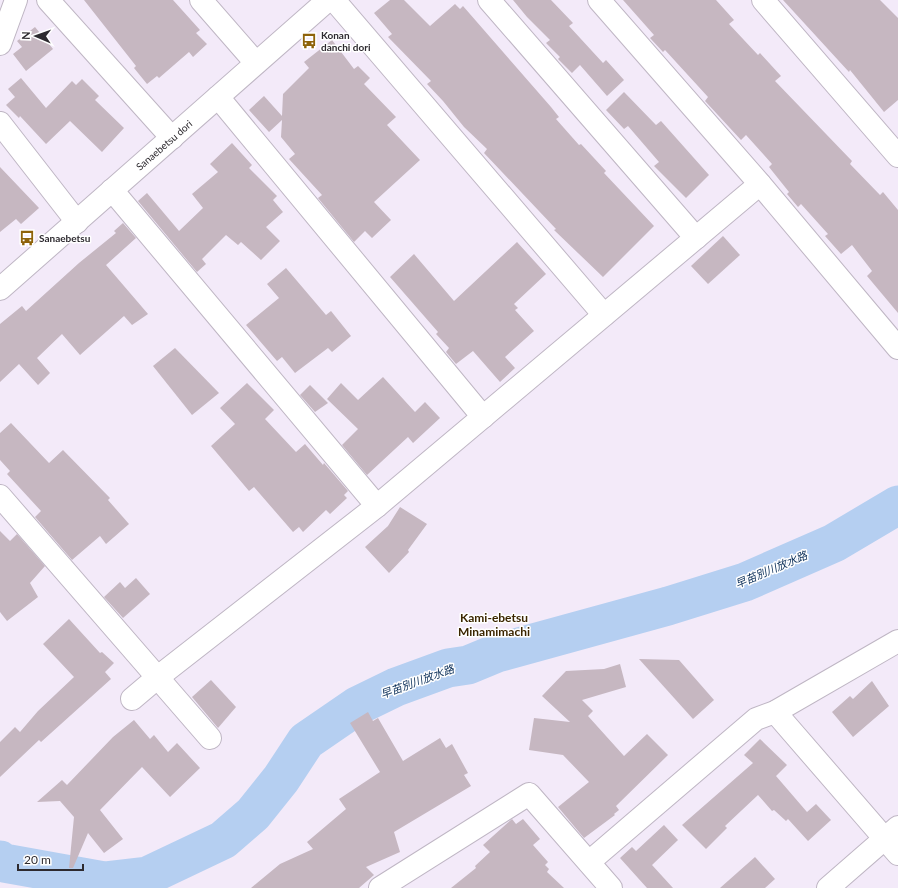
<svg xmlns="http://www.w3.org/2000/svg" width="898" height="888" font-family="Lato,'Noto Sans JP',sans-serif">
<style>
.lines{fill:none;stroke-linecap:round;stroke-linejoin:round}
.river{stroke:#b5cff1;stroke-width:39}
.building{fill:#c6b7c1}
.street-casing{stroke:#bfb6c4;stroke-width:24}
.secondary-casing{stroke:#bfb6c4;stroke-width:24}
.street{stroke:#fff;stroke-width:22}
.secondary{stroke:#fff;stroke-width:22}
.labels{text-anchor:middle;dominant-baseline:central;stroke-width:3;stroke-linejoin:round;paint-order:stroke}
.poi-label{font-size:10px;font-weight:bold;fill:#2d2a2f;stroke:#fff;text-anchor:start}
.street-label{font-size:10px;fill:#2d2a2f;stroke:#fff}
.water-label{font-size:11px;font-style:italic;fill:#0a2e58;stroke:#fff}
.quarter-label{font-size:12px;font-weight:bold;fill:#3b2600;stroke:#fff}
</style>
<rect width="100%" height="100%" fill="#f3eaf9"/>
<g class="lines">
<polyline class="river" points="0,860 4,863 104,881 147,876 223,840 253,814 281,779 306,741 357,706 396,687 448,668 468,665 497,653 668,606 745,582 834,543 898,505"/>
</g>
<g class="building">
<polygon points="84,0 173,0 200,30 196,33 207,44 193,57 189,52 159,78 157,76 147,84 134,68 136,66"/>
<polygon points="390,0 404,0 430,26 455,4 460,9 463,6 551,107 559,117 556,119 579,145 581,144 606,171 604,173 654,226 603,277 554,230 556,229 484,153 487,149 464,127 443,101 427,84 431,81 388,37 392,34 374,13"/>
<polygon points="513,0 551,0 573,23 569,26 603,63 606,60 624,80 607,96 580,65 572,73 558,59 560,57 546,43 550,40 527,17"/>
<polygon points="623,0 716,0 734,20 729,24 758,55 760,53 781,76 775,81 852,161 850,164 880,195 883,192 898,210 898,313 867,276 872,271 852,245 841,254 825,236 828,234 801,204 798,207 787,194 789,192 769,167 772,164 746,135 741,140 705,101 708,97 665,50 663,52 650,38 654,35"/>
<polygon points="783,0 880,0 898,18 898,100 884,112 850,70 849,72"/>
<polygon points="35,27 53,49 26,71 13,54 22,47 17,41"/>
<polygon points="332,40 354,69 358,66 370,78 364,84 396,117 387,125 420,160 374,202 391,220 372,238 365,231 354,242 318,198 322,195 289,159 295,154 281,137 282,120 269,132 249,110 264,96 282,116 283,94 309,68 304,62"/>
<polygon points="21,78 46,108 72,81 76,85 82,79 99,96 95,100 124,128 102,152 70,121 46,144 20,116 19,118 6,105 15,97 8,89"/>
<polygon points="624,92 656,125 661,121 709,175 686,198 654,166 659,162 628,126 624,129 606,110"/>
<polygon points="232,143 252,165 249,168 277,196 273,200 283,212 266,227 280,241 261,260 241,242 238,245 226,235 202,259 206,264 197,272 138,201 147,193 179,231 203,208 192,194 218,172 210,164"/>
<polygon points="0,167 39,208 21,224 16,219 0,232"/>
<polygon points="123,223 136,238 106,265 148,314 132,325 124,316 80,355 62,334 37,358 50,373 38,385 19,364 0,382 0,324 22,306 26,311 79,263 116,233 114,231"/>
<polygon points="723,236 740,255 708,284 691,266"/>
<polygon points="517,242 546,274 514,304 518,308 515,310 534,331 505,357 515,368 500,382 473,351 456,364 446,352 449,348 436,334 438,332 390,277 414,254 454,301"/>
<polygon points="286,268 326,315 331,311 351,336 332,352 328,348 295,373 282,357 277,361 246,325 279,298 267,284"/>
<polygon points="175,348 219,393 192,415 153,366"/>
<polygon points="383,377 415,412 425,402 440,418 413,443 408,437 367,475 342,445 358,429 327,399 341,383 358,400"/>
<polygon points="247,383 274,410 265,419 296,452 305,444 323,465 324,463 348,491 344,495 347,498 330,514 326,510 303,532 299,527 293,532 254,487 249,491 211,446 235,424 220,408"/>
<polygon points="310,385 328,403 315,412 300,395"/>
<polygon points="11,423 49,463 63,450 110,498 108,500 129,524 106,544 100,536 72,560 35,517 41,511 7,474 10,471 0,460 0,433"/>
<polygon points="400,507 427,524 408,550 409,552 389,573 365,547 388,526"/>
<polygon points="0,531 10,541 17,534 45,566 30,583 38,597 7,621 0,612"/>
<polygon points="136,578 150,594 123,618 104,597 120,582 125,588"/>
<polygon points="69,619 100,653 102,652 114,663 105,672 111,679 41,742 39,740 0,777 0,742 15,727 20,732 38,711 74,677 43,644"/>
<polygon points="639,659 679,660 714,700 693,719"/>
<polygon points="620,664 626,687 582,700 593,711 588,716 624,756 647,734 668,755 616,806 619,810 614,814 615,815 584,838 558,807 589,782 563,755 529,750 534,718 570,722 542,696 566,671 604,669"/>
<polygon points="211,680 236,707 218,728 192,697"/>
<polygon points="872,681 889,706 853,737 832,712 850,696 853,699"/>
<polygon points="368,712 373,721 378,718 403,761 440,738 446,748 452,744 468,773 464,775 471,786 394,832 400,852 366,867 374,875 359,888 251,888 280,864 313,849 307,842 346,809 339,799 380,772 350,723"/>
<polygon points="134,720 150,739 154,735 168,752 177,743 200,768 170,797 142,767 100,810 123,839 104,853 88,833 73,868 69,868 74,817 60,801 37,802 62,780 67,785 113,737"/>
<polygon points="760,739 787,765 776,776 807,812 816,804 831,820 808,841 788,819 786,821 774,810 772,811 758,795 725,826 727,828 706,849 682,825 753,763 744,755"/>
<polygon points="512,819 516,824 523,819 540,839 533,845 548,862 545,865 549,869 547,872 564,888 451,888 476,868 475,866 490,852 483,845"/>
<polygon points="664,825 678,840 652,865 673,888 647,888 620,858 632,847 636,851"/>
<polygon points="755,857 775,879 765,888 720,888"/>
</g>
<g class="lines">
<defs>
<g id="street">
<polyline points="48,0 172,138"/>
<polyline points="201,0 256,63"/>
<polyline points="334,0 604,315"/>
<polyline points="489,0 696,238"/>
<polyline points="599,0 760,184 898,348"/>
<polyline points="763,0 898,156"/>
<polyline points="0,44 16,0"/>
<polyline points="218,97 483,417"/>
<polyline points="0,123 77,222"/>
<polyline points="112,190 377,506"/>
<polyline points="0,496 210,738"/>
<polyline points="132,699 158,677 377,506 760,184"/>
<polyline points="775,712 898,854"/>
<polyline points="589,862 756,719 775,712 898,641"/>
<polyline points="380,888 529,794 611,888"/>
<polyline points="828,888 898,827"/>
</g>
<polyline id="secondary" points="0,289 328,0"/>
</defs>
<use href="#street" class="street-casing"/>
<use href="#secondary" class="secondary-casing"/>
<use href="#street" class="street"/>
<use href="#secondary" class="secondary"/>
</g>
<defs>
<symbol id="bus-bare" viewBox="-9 -9 18 18"><path d="M-5-6H5V4H4V6H2V4H-2V6H-4V4H-5ZM-3.5-4V0h7V-4ZM-3.5 1.2v1.5H-2V1.2ZM2 1.2v1.5H3.5V1.2Z" fill="#8e6209" stroke="#fff" stroke-width="2.5" paint-order="stroke"/></symbol>
</defs>
<g fill-rule="evenodd">
<use href="#bus-bare" x="298" y="30" width="22" height="22"/>
<use href="#bus-bare" x="16" y="227" width="22" height="22"/>
</g>
<g class="labels">
<g class="poi-label">
<text x="321" y="35">Konan<tspan x="321" dy="12">danchi dori</tspan></text>
<text x="39" y="238">Sanaebetsu</text>
</g>
<g class="street-label">
<text transform="translate(164 145) rotate(-41)">Sanaebetsu dori</text>
</g>
<g class="water-label">
<text transform="translate(771 569) rotate(-23)">早苗別川放水路</text>
<text transform="translate(417 681) rotate(-20)">早苗別川放水路</text>
</g>
<g class="quarter-label">
<text x="494" y="617">Kami-ebetsu<tspan x="494" dy="14">Minamimachi</tspan></text>
</g>
</g>
<g transform="translate(36 36) rotate(272)" stroke="#ffffff" stroke-width="3" paint-order="stroke">
<path d="M0-3L7 15L0 10L-7 15Z" fill="#2d2a2f"/>
<text y="-6" font-size="11" font-weight="bold" text-anchor="middle" fill="#2d2a2f">N</text>
</g>
<path d="M18 864v6h65v-6" fill="none" stroke="#2d2a2f" stroke-width="2"/>
<text x="24" y="864" font-size="12" fill="#2d2a2f" stroke="#ffffff" stroke-width="3" paint-order="stroke">20 m</text>
</svg>
